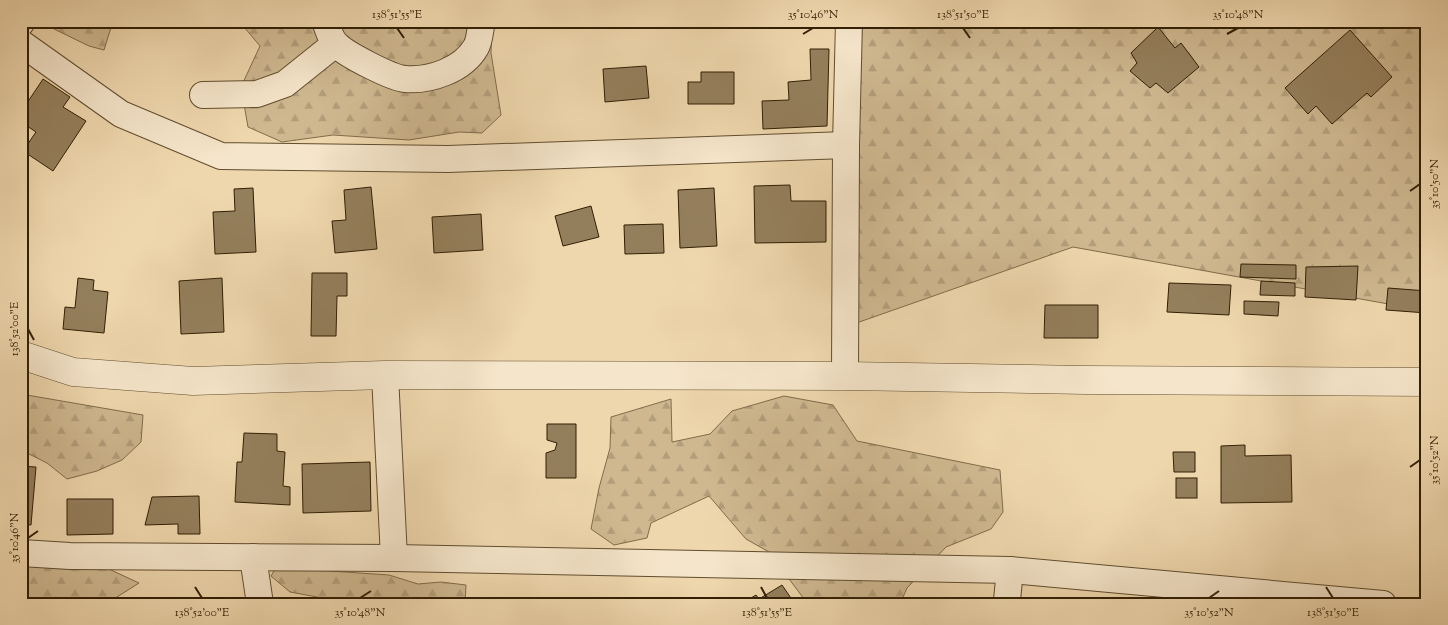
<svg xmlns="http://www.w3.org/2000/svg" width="1448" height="625" font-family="'Sorts Mill Goudy',serif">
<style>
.forest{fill:url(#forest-firs);stroke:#806c4a}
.building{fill:#947f5c;stroke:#311f04}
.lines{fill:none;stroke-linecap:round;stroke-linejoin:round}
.minor-casing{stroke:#604d2e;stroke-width:28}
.tertiary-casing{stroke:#604d2e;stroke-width:29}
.minor{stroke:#f5e5ca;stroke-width:26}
.tertiary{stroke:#f5e5ca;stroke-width:28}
.ticks{fill:none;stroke:#311f04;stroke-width:2}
.neatline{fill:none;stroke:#311f04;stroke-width:2}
.ticks-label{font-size:12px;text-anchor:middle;fill:#311f04}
</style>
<defs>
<pattern id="forest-firs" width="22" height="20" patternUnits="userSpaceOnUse" patternTransform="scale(1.25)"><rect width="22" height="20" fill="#cfb890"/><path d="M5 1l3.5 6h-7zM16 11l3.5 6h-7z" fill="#b29e7b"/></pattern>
</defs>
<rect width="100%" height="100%" fill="#efd7ad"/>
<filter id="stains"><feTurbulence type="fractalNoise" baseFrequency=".004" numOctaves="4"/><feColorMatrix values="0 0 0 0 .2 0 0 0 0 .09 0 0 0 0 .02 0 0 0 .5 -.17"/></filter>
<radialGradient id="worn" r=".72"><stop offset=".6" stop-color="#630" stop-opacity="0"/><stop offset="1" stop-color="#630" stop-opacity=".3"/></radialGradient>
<g class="forest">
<polygon points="50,21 113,21 104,50 89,46 54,29"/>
<polygon points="239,21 492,21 491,53 501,115 482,133 459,132 409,140 333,135 282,142 248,127 241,87 260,46"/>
<polygon points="838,21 1427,21 1427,311 1073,247 845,327"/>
<polygon points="21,394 143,415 141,442 122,460 97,471 67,479 47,463 21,450"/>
<polygon points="784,396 833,405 857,441 1000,470 1003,512 991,529 946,547 907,588 900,604 804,604 804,599 769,552 746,539 709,496 651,523 647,538 614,545 591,529 599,488 610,448 611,417 671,399 672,442 710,434 732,411"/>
<polygon points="279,562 330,571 389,575 418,584 441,582 466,585 465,604 330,604 317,597 290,592 271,576"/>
<polygon points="98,564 139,583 106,604 21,604 21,566"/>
</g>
<g class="building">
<polygon points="1158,27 1175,48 1181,43 1199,67 1168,93 1156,83 1150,88 1130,71 1137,63 1131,53"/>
<polygon points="1350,30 1392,77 1371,97 1367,93 1332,124 1316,106 1308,114 1285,88"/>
<polygon points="810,49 829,49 827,126 763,129 762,101 789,100 788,82 811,80"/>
<polygon points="646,66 649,98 605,102 603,69"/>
<polygon points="701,72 734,72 734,104 688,104 688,82 701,82"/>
<polygon points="43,79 70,97 63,107 86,121 53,171 23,151 36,132 21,122 21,112"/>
<polygon points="790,185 791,201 826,201 826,242 755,243 754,186"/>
<polygon points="371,187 377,249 335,253 332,221 346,220 344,190"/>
<polygon points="253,188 256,252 215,254 213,212 235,211 234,189"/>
<polygon points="714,188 717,246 680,248 678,190"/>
<polygon points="591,206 599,237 563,246 555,216"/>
<polygon points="481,214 483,250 434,253 432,217"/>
<polygon points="663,224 664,253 625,254 624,225"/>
<polygon points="1241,264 1296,265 1296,279 1240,277"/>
<polygon points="1358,266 1356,300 1305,297 1306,267"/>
<polygon points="312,273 347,273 347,296 337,296 336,336 311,336"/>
<polygon points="78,278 94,280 93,290 108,292 104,333 63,329 65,307 75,308"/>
<polygon points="222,278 224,332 181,334 179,281"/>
<polygon points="1261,281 1295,283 1295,296 1260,295"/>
<polygon points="1169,283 1231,285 1229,315 1167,312"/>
<polygon points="1388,288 1427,291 1427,313 1386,310"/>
<polygon points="1244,301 1279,302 1278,316 1244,314"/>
<polygon points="1045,305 1098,305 1098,338 1044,338"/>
<polygon points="547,424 576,424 576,478 546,478 546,453 555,450 557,443 547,440"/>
<polygon points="244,433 277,434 277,451 285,452 283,486 290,487 290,505 235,502 237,462 242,462"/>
<polygon points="1245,445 1245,456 1291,455 1292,502 1221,503 1221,446"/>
<polygon points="1173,452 1195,452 1195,472 1174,472"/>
<polygon points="370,462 371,511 303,513 302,464"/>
<polygon points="21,466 36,467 31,525 21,524"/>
<rect x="1176" y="478" width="21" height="20"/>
<polygon points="199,496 200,534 178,534 178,524 145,525 152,497"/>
<polygon points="67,499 113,499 113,534 67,535"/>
<polygon points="782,585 795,604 741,604 756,595 759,599"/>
</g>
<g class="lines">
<defs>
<g id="minor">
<path d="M325 21C328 29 331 40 337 45 347 55 392 78 405 79 430 81 463 70 476 47 480 40 480 29 482 21"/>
<polyline points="21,23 22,21"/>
<polyline points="21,43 121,114 221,156 448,159 846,145"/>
<polyline points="203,95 257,94 285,84 335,44"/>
<polyline points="385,375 394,558"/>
<polyline points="845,376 846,145 849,21"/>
<polyline points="21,553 70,556 394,558 1010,570 1383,604"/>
<polyline points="253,557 260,604"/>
<polyline points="1007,600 1010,570"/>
</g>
<polyline id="tertiary" points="21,355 73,372 193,381 385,375 845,376 1086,380 1427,382"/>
</defs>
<use href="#minor" class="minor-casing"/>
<use href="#tertiary" class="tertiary-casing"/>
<use href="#minor" class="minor"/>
<use href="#tertiary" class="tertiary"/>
</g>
<path class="ticks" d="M397 28 404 38M963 28 970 38M803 34 813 28M1227 34 1238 28M1410 191 1420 184M28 329 34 340M1410 467 1420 460M28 538 38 531M195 587 202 598M761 587 767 598M1326 587 1333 598M360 598 371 591M1209 598 1219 591"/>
<rect width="1448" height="625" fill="none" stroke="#efd7ad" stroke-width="55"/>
<rect x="28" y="28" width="1392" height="570" class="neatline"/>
<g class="ticks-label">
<text x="397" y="18">138°51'55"E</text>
<text x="813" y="18">35°10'46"N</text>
<text x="963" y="18">138°51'50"E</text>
<text x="1238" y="18">35°10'48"N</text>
<text transform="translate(1434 184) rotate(-90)" y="4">35°10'50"N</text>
<text transform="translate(14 329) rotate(-90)" y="4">138°52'00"E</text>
<text transform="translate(1434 460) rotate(-90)" y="4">35°10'52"N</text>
<text transform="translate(14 538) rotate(-90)" y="4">35°10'46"N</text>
<text x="202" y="616">138°52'00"E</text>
<text x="360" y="616">35°10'48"N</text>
<text x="767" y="616">138°51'55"E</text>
<text x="1209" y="616">35°10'52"N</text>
<text x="1333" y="616">138°51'50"E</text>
</g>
<rect width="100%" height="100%" filter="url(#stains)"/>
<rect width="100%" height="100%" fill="url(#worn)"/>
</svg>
